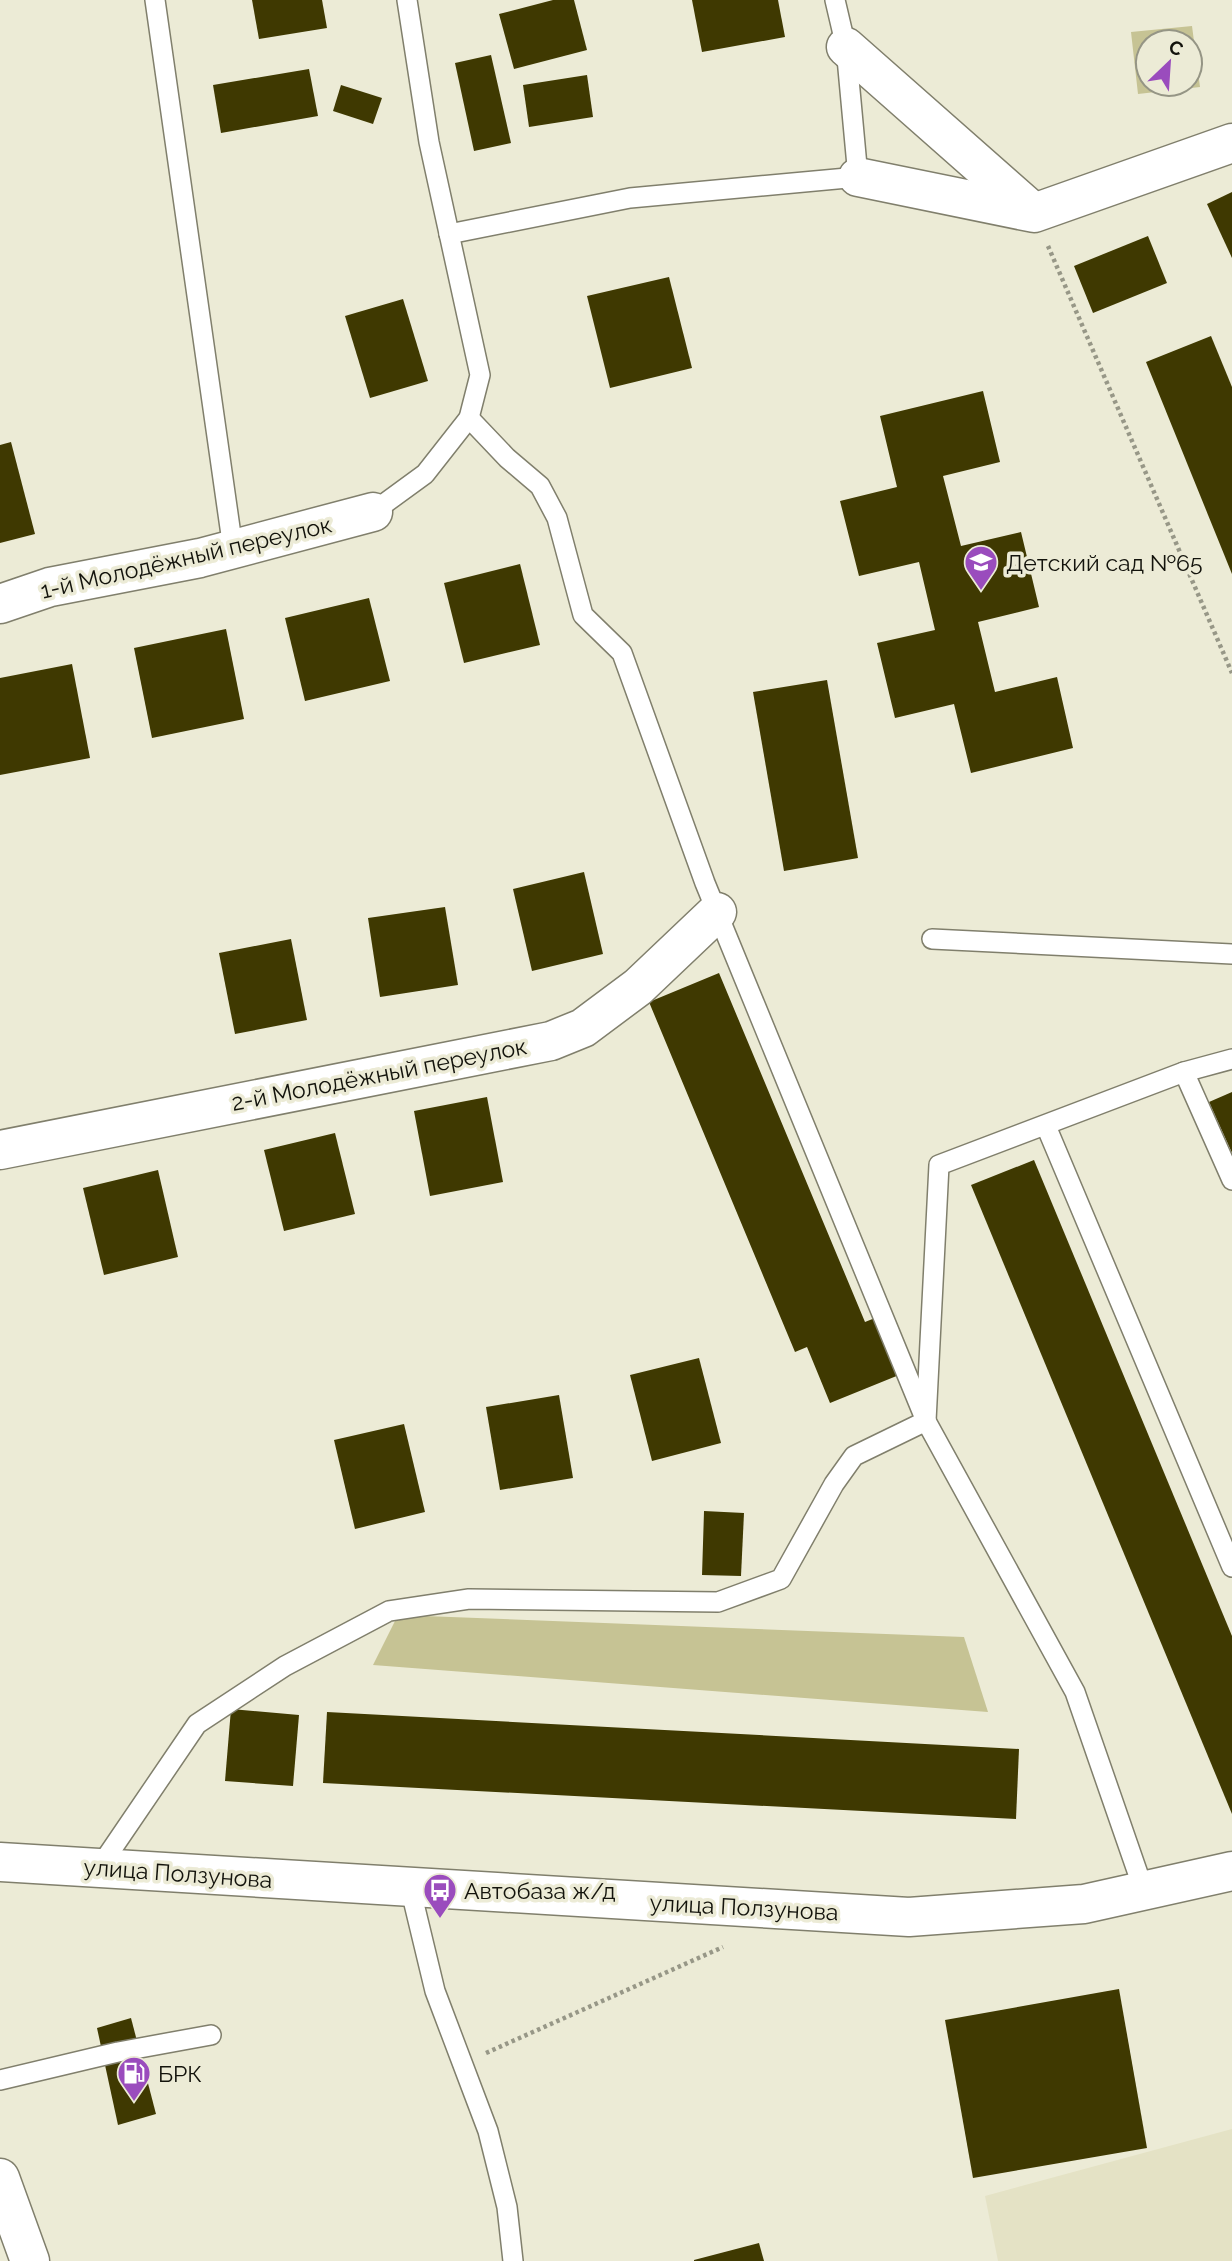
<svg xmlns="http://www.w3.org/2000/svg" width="1232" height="2261" font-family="Raleway,sans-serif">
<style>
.built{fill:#e4e2c5}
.green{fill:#c6c394;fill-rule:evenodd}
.building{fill:#3f3901}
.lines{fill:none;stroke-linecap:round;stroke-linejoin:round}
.lane-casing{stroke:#807f6c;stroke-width:22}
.street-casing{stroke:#807f6c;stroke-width:41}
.secondary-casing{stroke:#807f6c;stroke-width:41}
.path{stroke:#979787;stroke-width:4.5;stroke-dasharray:3.5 3.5;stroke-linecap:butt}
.lane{stroke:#fff;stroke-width:19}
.street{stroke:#fff;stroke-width:38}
.secondary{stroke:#fff;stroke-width:38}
.labels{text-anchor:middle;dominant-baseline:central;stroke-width:7;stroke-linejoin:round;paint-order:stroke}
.street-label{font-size:23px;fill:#13130c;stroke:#ecebd6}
.poi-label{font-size:23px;fill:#13130c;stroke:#ecebd6;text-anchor:start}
</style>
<rect width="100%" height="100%" fill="#ecebd6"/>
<polygon class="built" points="1232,2129 1232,2261 998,2261 985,2196"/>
<g class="green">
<path d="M1192 26 1200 87 1138 94 1131 32ZM1190 42V84H1148V42Z"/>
<polygon points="398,1615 964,1637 988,1712 373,1665"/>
</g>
<g class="building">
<polygon points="252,0 322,0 327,28 259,39"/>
<polygon points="553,0 574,0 587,50 514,69 499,14"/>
<polygon points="692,0 778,0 785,37 702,52"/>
<polygon points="491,55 511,143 474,151 455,63"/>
<polygon points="309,69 318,116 221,133 213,85"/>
<polygon points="587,75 593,117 529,127 523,85"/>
<polygon points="341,85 382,98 373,124 333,111"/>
<polygon points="1232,192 1232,258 1207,204"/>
<polygon points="1148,236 1167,283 1093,313 1074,266"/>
<polygon points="669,277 692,368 610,388 587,296"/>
<polygon points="403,299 428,381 370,398 345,316"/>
<polygon points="1211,336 1232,387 1232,574 1146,362"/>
<polygon points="983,391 1000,462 943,476 961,546 1021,532 1039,607 978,622 995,692 1057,677 1073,748 971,773 954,704 895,718 877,643 935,630 919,562 859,576 840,501 897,487 880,416"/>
<polygon points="11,442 35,534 0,543 0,445"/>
<polygon points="520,564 540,645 464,663 444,583"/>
<polygon points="369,598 390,681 305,701 285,618"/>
<polygon points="226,629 244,719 152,738 134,648"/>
<polygon points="72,664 90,758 0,775 0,678"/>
<polygon points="827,680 858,858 784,871 753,692"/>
<polygon points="584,872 603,954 532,971 513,889"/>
<polygon points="445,907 458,985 380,997 368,918"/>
<polygon points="291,939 307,1020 235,1034 219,953"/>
<polygon points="719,973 865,1322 875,1318 899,1375 830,1403 807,1347 795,1352 649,1002"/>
<polygon points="1232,1092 1232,1153 1209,1102"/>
<polygon points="487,1097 503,1182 430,1196 414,1111"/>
<polygon points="335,1133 355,1214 284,1231 264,1150"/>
<polygon points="1034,1160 1232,1636 1232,1814 971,1185"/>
<polygon points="158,1170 178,1257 104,1275 83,1188"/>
<polygon points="699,1358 721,1443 652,1461 630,1375"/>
<polygon points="559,1395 573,1478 500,1490 486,1407"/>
<polygon points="404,1424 425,1512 355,1529 334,1440"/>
<polygon points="704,1511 744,1513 741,1576 702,1575"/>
<polygon points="231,1709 299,1715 293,1786 225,1781"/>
<polygon points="327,1712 1019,1749 1016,1819 323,1783"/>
<polygon points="1119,1989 1147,2148 973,2178 945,2020"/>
<polygon points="131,2018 156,2114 118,2125 97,2028"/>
<polygon points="759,2243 764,2261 694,2261 694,2260"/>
</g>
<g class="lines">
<defs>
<g id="lane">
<polyline points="155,0 233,549"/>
<polyline points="449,234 630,198 858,177 846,47 835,0"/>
<polyline points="469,418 507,458 540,486 557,518 583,615 622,653 705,883 926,1421 1075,1692 1144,1891"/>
<polyline points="373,512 425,474 469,418 480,375 429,142 407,0"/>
<polyline points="932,939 1232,954"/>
<polyline points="1232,1059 1184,1072 1232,1180"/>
<polyline points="1046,1126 1232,1567"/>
<polyline points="99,1868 197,1724 285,1666 389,1611 469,1599 718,1602 781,1579 834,1484 854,1456 926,1421 939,1165 1184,1072"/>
<polyline points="410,1887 435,1991 488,2131 507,2207 513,2261"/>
<polyline points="0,2080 118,2052 211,2035"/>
</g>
<g id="street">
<polyline points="846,47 1033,212"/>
<polyline points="858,177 1034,213 1232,143"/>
<polyline points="0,604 50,587 200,558 373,512"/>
<polyline points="0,1150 551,1041 583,1028 638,987 717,912"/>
</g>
<g id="secondary">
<polyline points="0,1862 909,1917 1084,1904 1232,1871"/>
<polyline points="0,2178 30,2261"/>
</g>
</defs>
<use href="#lane" class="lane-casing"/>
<use href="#street" class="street-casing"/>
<use href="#secondary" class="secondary-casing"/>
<g class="path">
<polyline points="1048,246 1232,673"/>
<polyline points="486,2053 723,1947"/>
</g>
<use href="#lane" class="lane"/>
<use href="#street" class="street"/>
<use href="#secondary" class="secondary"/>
</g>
<defs>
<symbol id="school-pin" viewBox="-11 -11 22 30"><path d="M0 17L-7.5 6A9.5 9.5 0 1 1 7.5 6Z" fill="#9a4cbd" stroke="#ecebd6"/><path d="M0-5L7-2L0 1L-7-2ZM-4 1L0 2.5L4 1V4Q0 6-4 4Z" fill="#fff"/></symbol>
<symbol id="bus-pin" viewBox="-11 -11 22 30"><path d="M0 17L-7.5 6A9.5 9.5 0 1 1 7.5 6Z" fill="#9a4cbd" stroke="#ecebd6"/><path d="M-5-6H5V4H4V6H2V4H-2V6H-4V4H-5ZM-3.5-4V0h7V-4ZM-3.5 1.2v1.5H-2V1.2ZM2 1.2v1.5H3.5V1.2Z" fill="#fff"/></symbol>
<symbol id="fuel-pin" viewBox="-11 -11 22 30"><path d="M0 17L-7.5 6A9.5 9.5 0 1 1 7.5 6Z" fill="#9a4cbd" stroke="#ecebd6"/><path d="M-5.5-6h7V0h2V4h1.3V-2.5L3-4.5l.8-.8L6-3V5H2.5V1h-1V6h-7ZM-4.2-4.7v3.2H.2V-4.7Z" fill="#fff"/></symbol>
</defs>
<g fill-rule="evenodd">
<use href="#school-pin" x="962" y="543" width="38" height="52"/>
<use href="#bus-pin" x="421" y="1871" width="38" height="52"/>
<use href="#fuel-pin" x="115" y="2054" width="38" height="52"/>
</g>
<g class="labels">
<g class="street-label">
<text transform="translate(186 557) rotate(-13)">1-й Молодёжный переулок</text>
<text transform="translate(379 1074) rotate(-11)">2-й Молодёжный переулок</text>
<text transform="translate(178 1873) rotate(4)">улица Ползунова</text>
<text transform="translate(744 1907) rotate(3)">улица Ползунова</text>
</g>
<g class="poi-label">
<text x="1006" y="562">Детский сад №65</text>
<text x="464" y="1890">Автобаза ж/д</text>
<text x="158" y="2073">БРК</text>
</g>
</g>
<g transform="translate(1169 63) rotate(25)"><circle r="33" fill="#ecebd6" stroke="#959585" stroke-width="2"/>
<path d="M0-5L12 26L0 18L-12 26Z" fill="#9a4cbd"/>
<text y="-10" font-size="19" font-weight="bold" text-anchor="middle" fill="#13130c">С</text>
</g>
</svg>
